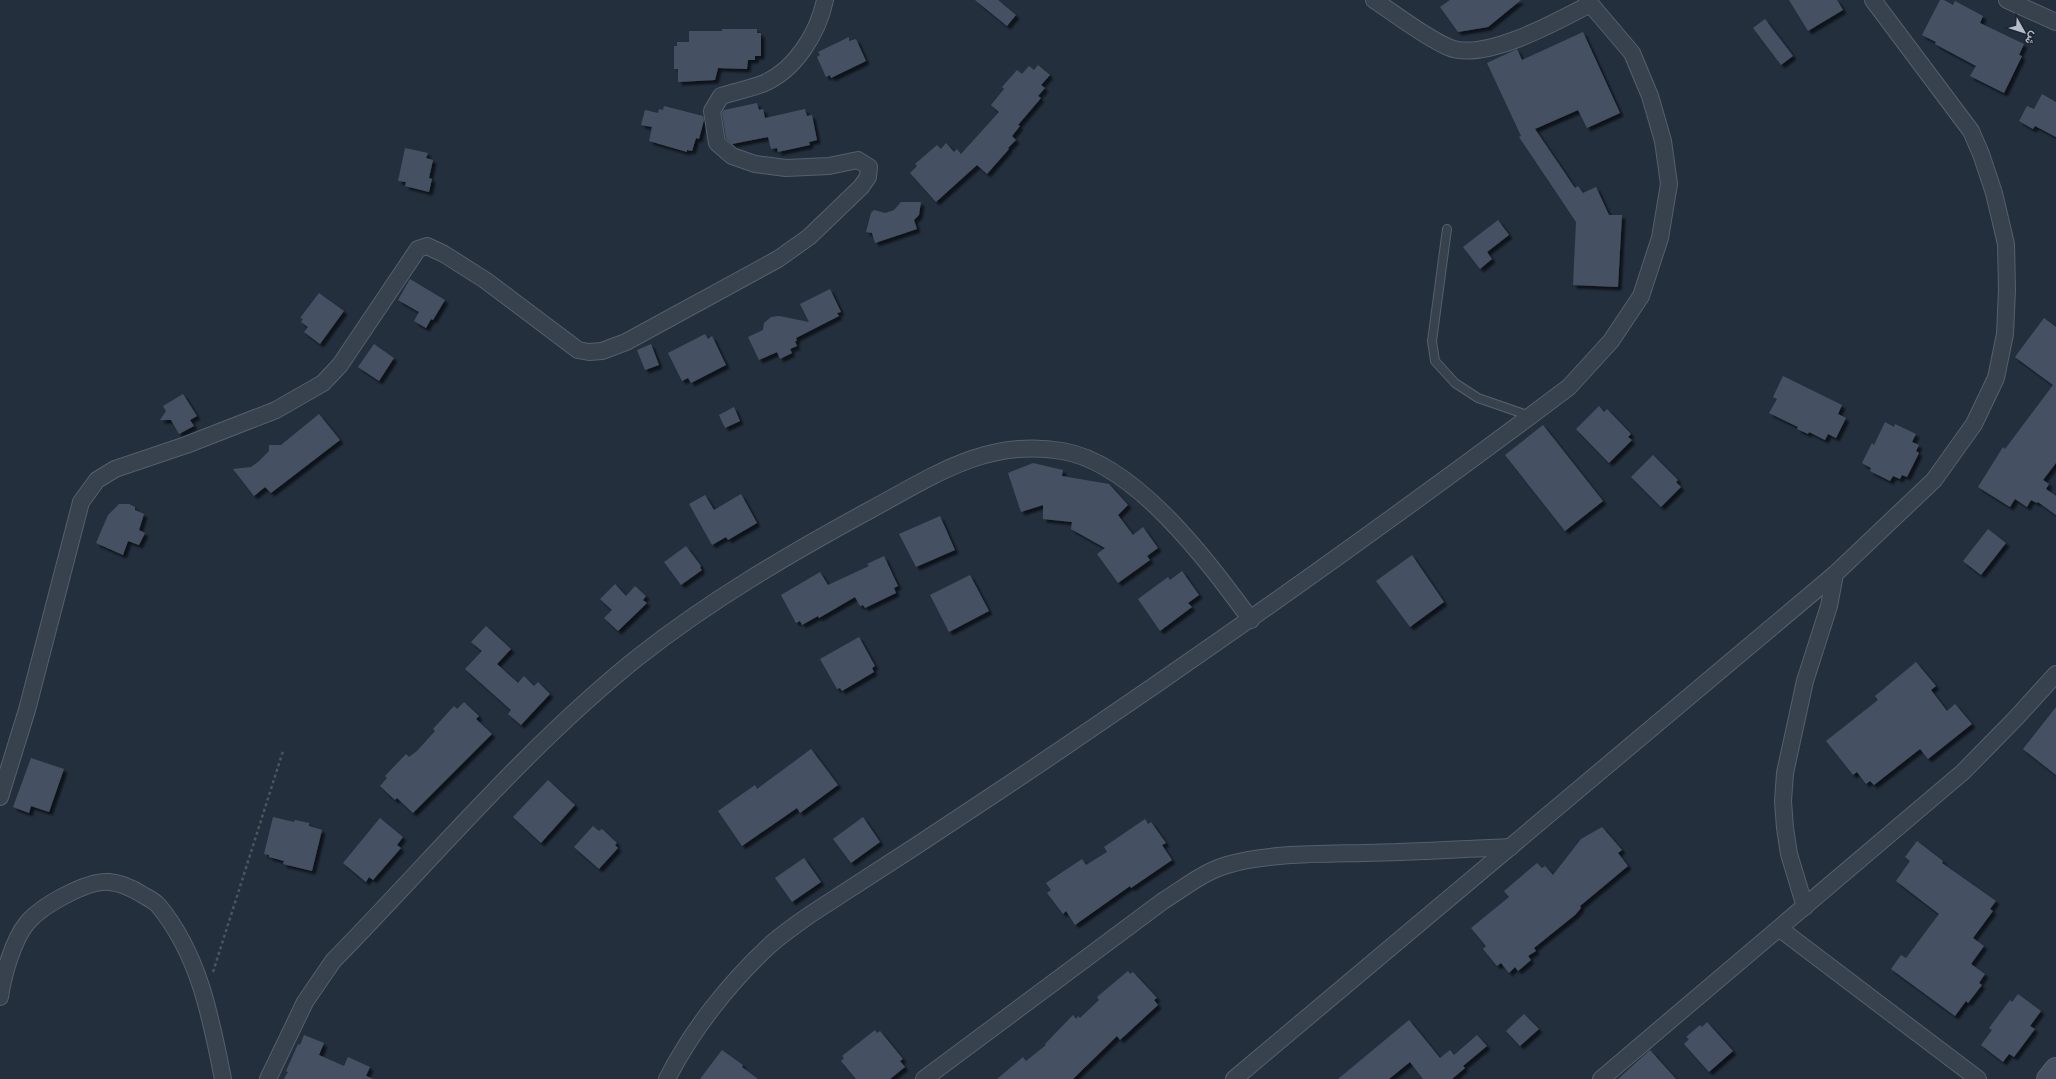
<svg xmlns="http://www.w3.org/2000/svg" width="2056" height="1079" font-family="Arial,Vazirmatn,sans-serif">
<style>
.building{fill:#455162;filter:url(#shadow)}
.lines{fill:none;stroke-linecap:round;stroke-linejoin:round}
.lane-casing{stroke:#565f6c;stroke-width:10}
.street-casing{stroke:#565f6c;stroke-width:18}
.secondary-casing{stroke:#565f6c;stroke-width:24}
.path{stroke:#44595c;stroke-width:2.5;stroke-dasharray:3 3;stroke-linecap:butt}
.lane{stroke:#38414e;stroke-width:8}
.street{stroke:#38414e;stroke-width:16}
.secondary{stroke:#465061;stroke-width:22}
</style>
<defs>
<filter id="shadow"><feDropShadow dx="3.5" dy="3.5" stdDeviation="1" flood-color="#0009"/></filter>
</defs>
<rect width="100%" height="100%" fill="#242f3e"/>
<g class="building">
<polygon points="975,0 998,0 1016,15 1007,26"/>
<polygon points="1450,0 1521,0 1488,27 1458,32 1440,7"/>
<polygon points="1789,0 1837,0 1843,10 1808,31"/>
<polygon points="1940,0 1944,0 1953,5 1955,1 1983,16 1980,23 2024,44 2019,55 2022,56 2004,93 1970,76 1976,66 1935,44 1936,42 1922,35"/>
<polygon points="1765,19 1793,56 1781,65 1753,28"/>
<polygon points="722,29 757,29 757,33 761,33 761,56 755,56 755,60 748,60 747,69 718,68 715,80 678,82 678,69 674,69 674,46 677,46 677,42 689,42 689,31 722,31"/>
<polygon points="1583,32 1620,113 1587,128 1578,110 1535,129 1575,188 1578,186 1583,193 1596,187 1609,215 1622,215 1618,287 1573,285 1576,222 1519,137 1521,136 1487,63 1517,49 1522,60"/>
<polygon points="849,37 849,41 856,39 866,61 831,78 830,75 826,77 817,57 820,55 818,52"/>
<polygon points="1038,65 1050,75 1041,85 1045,88 1038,96 1041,98 1018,125 1020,126 1012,136 1016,140 1008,148 1009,149 987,174 977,165 936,202 910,173 917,166 915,164 937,145 941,149 946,143 954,152 957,149 961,154 999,112 991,105 1004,89 1002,87 1017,70 1022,74 1029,66 1034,70"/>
<polygon points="2042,94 2056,102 2056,137 2035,126 2033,129 2019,121 2027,106 2034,109"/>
<polygon points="757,103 759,110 763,109 765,118 805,109 807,116 812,115 817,140 809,142 810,145 778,152 777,148 771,149 768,137 732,144 726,138 722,113 724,110"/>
<polygon points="664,106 703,116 704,120 699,139 696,138 692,151 687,150 687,152 649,141 652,127 641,125 645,110 658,113 659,109 663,110"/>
<polygon points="405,148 428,153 426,158 433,160 429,178 432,179 429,192 405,186 406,182 398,181"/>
<polygon points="901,202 921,202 919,215 914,220 917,229 875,243 872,233 866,232 871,213 874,210 885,213 894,210"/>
<polygon points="1498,220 1509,235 1487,252 1492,259 1480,269 1463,247"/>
<polygon points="410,279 445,300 433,320 431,319 426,328 414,321 419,312 398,300"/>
<polygon points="830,289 841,312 837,313 839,316 796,338 797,341 795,341 797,346 790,349 792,353 780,359 777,352 759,360 748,337 763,330 764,323 771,317 779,316 809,322 800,304"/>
<polygon points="319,293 344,311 320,344 304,332 308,327 301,322 303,319 300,318"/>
<polygon points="2044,318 2056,327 2056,463 2043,480 2049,484 2046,489 2056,496 2056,515 2038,502 2037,503 2031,500 2027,507 2015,499 2010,507 1978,487 2003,447 2005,449 2053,385 2015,357"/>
<polygon points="705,334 708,339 712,336 726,365 691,383 688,378 682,381 668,353"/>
<polygon points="374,344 394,358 379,381 358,367"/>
<polygon points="651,344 659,365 645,370 637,350"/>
<polygon points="1783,376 1842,405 1838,414 1846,418 1836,438 1828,434 1825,440 1809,432 1808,434 1797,429 1798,427 1769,413 1777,399 1773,397"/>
<polygon points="183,394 197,416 190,420 194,426 179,434 171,420 160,420 166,411 163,406"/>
<polygon points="1599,406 1604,412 1607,409 1631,434 1628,437 1632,440 1609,463 1576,429"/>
<polygon points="734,407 740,421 725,428 719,415"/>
<polygon points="319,414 340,440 271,493 265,487 254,496 233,469 251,467 258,462 269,451 269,445 281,445"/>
<polygon points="1885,422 1894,427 1895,424 1916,434 1912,442 1919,445 1916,451 1919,453 1907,477 1902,475 1900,479 1893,476 1890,481 1870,471 1871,468 1862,463 1872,443 1874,445"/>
<polygon points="1543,425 1603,501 1565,531 1505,455"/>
<polygon points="1653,455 1678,480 1676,482 1681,487 1661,507 1631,477"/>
<polygon points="1033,463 1063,470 1062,476 1109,484 1128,505 1118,515 1133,535 1143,527 1158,548 1147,556 1150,560 1118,583 1097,554 1105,548 1071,529 1072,522 1043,519 1043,505 1021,512 1008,473"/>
<polygon points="741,494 757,523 728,540 726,537 712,545 689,504 705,495 714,510"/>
<polygon points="119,504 129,504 135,507 135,510 144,514 139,530 145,533 139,545 128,541 123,555 96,543 108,515"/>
<polygon points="940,516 955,550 916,567 899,534"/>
<polygon points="1988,529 2006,543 1981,575 1963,561"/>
<polygon points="686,546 701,566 700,568 702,570 681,585 664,562"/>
<polygon points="1412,555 1444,602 1410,627 1376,581"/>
<polygon points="884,556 898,586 894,588 896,593 865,608 863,605 860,606 855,597 819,618 818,616 802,625 800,621 796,623 781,595 820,572 828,585 869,566 867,564"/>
<polygon points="1182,571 1199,595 1188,603 1192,607 1160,631 1138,599 1168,577 1170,580"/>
<polygon points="970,575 989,611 949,632 930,595"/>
<polygon points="615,584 626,596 635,586 646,596 643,600 647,603 618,631 604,618 612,610 600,599"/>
<polygon points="486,626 511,649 497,664 518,683 524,676 534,686 538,682 550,694 521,725 508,714 511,710 465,669 482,651 471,642"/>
<polygon points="859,637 875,666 872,668 874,672 842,691 840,688 837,689 820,659"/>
<polygon points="1916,662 1936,686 1931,690 1947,711 1955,704 1972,724 1928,759 1920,749 1874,785 1870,781 1866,784 1857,772 1853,775 1826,741 1878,700 1875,696"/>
<polygon points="464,702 479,716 476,719 492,734 413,813 397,798 395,800 380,786 387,778 385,776 406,754 409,757 417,751 435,731 433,729 454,706 457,709"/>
<polygon points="2056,707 2056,775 2023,749"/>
<polygon points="811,749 838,785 800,813 797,808 742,846 718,811 755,785 757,789"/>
<polygon points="31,758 64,769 49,812 31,806 29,813 13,807"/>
<polygon points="548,780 575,805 541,843 513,817"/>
<polygon points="273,817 294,822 295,820 309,823 309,826 322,830 312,871 283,864 284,861 269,857 269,855 264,854"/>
<polygon points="863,817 880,842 851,863 833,839"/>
<polygon points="380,818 403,837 397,845 401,848 373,880 369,877 366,882 343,863"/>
<polygon points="1145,819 1148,824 1151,822 1166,843 1162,845 1172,860 1131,888 1130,886 1075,925 1066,911 1063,914 1047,893 1051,890 1046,883 1082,859 1086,865 1107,852 1104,847"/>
<polygon points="593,826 599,831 602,829 617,843 615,845 618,848 599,869 574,847"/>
<polygon points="1602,827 1622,850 1618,853 1628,866 1580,906 1581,908 1575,915 1534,948 1536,951 1528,956 1531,960 1518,971 1515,967 1509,973 1501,963 1497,966 1483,949 1486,946 1471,928 1509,897 1504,891 1537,863 1542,868 1545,866 1553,875 1581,839"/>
<polygon points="1917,841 1943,861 1942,863 1996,901 1990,909 1993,911 1973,938 1984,946 1971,964 1985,974 1979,983 1982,985 1968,1003 1966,1001 1955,1016 1891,969 1901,955 1906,958 1939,914 1896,881 1910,861 1905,857"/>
<polygon points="804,858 821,882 792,902 775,878"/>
<polygon points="1128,971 1130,974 1133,972 1157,998 1154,1000 1158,1005 1120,1040 1117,1036 1073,1079 997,1079 1023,1057 1026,1061 1046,1045 1045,1044 1073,1015 1076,1019 1078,1016 1080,1018 1099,1000 1097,997"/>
<polygon points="2018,994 2041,1011 2030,1026 2035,1029 2014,1057 2009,1054 2003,1062 1981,1045 1992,1030 1989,1028 2010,1000 2012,1002"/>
<polygon points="1524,1014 1539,1029 1520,1046 1506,1031"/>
<polygon points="1409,1020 1440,1058 1450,1050 1454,1055 1477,1035 1487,1046 1463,1066 1465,1068 1452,1079 1423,1079 1410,1062 1389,1079 1338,1079"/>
<polygon points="1707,1022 1733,1051 1709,1072 1684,1044 1689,1039 1686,1037 1700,1025 1702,1027"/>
<polygon points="875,1030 877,1033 880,1031 903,1059 900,1061 905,1067 890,1079 856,1079 841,1061 844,1058 842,1056"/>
<polygon points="304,1035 324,1043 319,1055 344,1066 348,1057 370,1067 366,1076 374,1079 284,1079 288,1072 286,1071 298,1044 300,1045"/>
<polygon points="722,1050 743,1065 742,1067 758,1079 700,1079"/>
<polygon points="1650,1050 1676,1079 1618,1079"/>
</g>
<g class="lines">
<defs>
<polyline id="lane" points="1447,229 1432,341 1435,361 1455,383 1478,398 1530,416"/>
<g id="street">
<path d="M1374 0C1397 15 1423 36 1448 47 1483 63 1558 21 1590 4"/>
<polyline points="2007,0 2056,22"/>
<path d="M0 797 27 710 81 502 97 480 115 469 186 445 276 410 323 383 340 365 418 249 427 246 444 254 485 280 578 350 589 352 602 351 626 342 778 259 809 237 861 187 868 177 869 167 858 160 829 166 786 168 755 164 732 156 717 143 712 111 721 96C734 92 749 89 762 84 795 71 818 33 825 0"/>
<polyline points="1805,907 1789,854 1785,828 1783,801 1785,773 1805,681 1829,606 1835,574"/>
<polyline points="1780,929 1978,1079"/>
<path d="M0 997C3 976 13 940 27 923 41 906 87 880 109 882 122 883 132 888 143 895 148 898 154 901 158 905 199 954 211 1018 223 1079"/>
<path d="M268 1079 305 1002 333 961C432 860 526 747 637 658 709 601 789 554 870 510 933 476 987 438 1062 451 1136 463 1209 563 1251 620"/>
<path d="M667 1079C692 1030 729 983 769 946 782 934 797 924 811 914 1070 748 1323 572 1569 387L1611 341 1641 296 1660 238 1669 184 1663 141 1650 96 1632 53 1587 0"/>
<path d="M924 1079 1163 901C1184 888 1203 872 1227 865 1267 853 1323 854 1365 853 1414 852 1462 849 1511 847"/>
<polyline points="1234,1079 1835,574 1934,480 1974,424 1996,378 2005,334 2007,290 2006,244 1994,193 1981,154 1971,131 1873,0"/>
<polyline points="1601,1079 1963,772 2016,718 2056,674"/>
</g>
<polyline id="secondary" points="2048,1079 2056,1069"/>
</defs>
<use href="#lane" class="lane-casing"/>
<use href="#street" class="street-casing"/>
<use href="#secondary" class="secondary-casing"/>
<polyline class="path" points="213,972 283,751"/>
<use href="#lane" class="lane"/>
<use href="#street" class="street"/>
<use href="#secondary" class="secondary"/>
</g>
<g transform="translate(2024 32) rotate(129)" stroke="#1d2633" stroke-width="3" paint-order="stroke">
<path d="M0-3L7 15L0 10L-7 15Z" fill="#b4bcc9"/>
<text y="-6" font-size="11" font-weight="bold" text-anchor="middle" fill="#b4bcc9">ش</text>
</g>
</svg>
